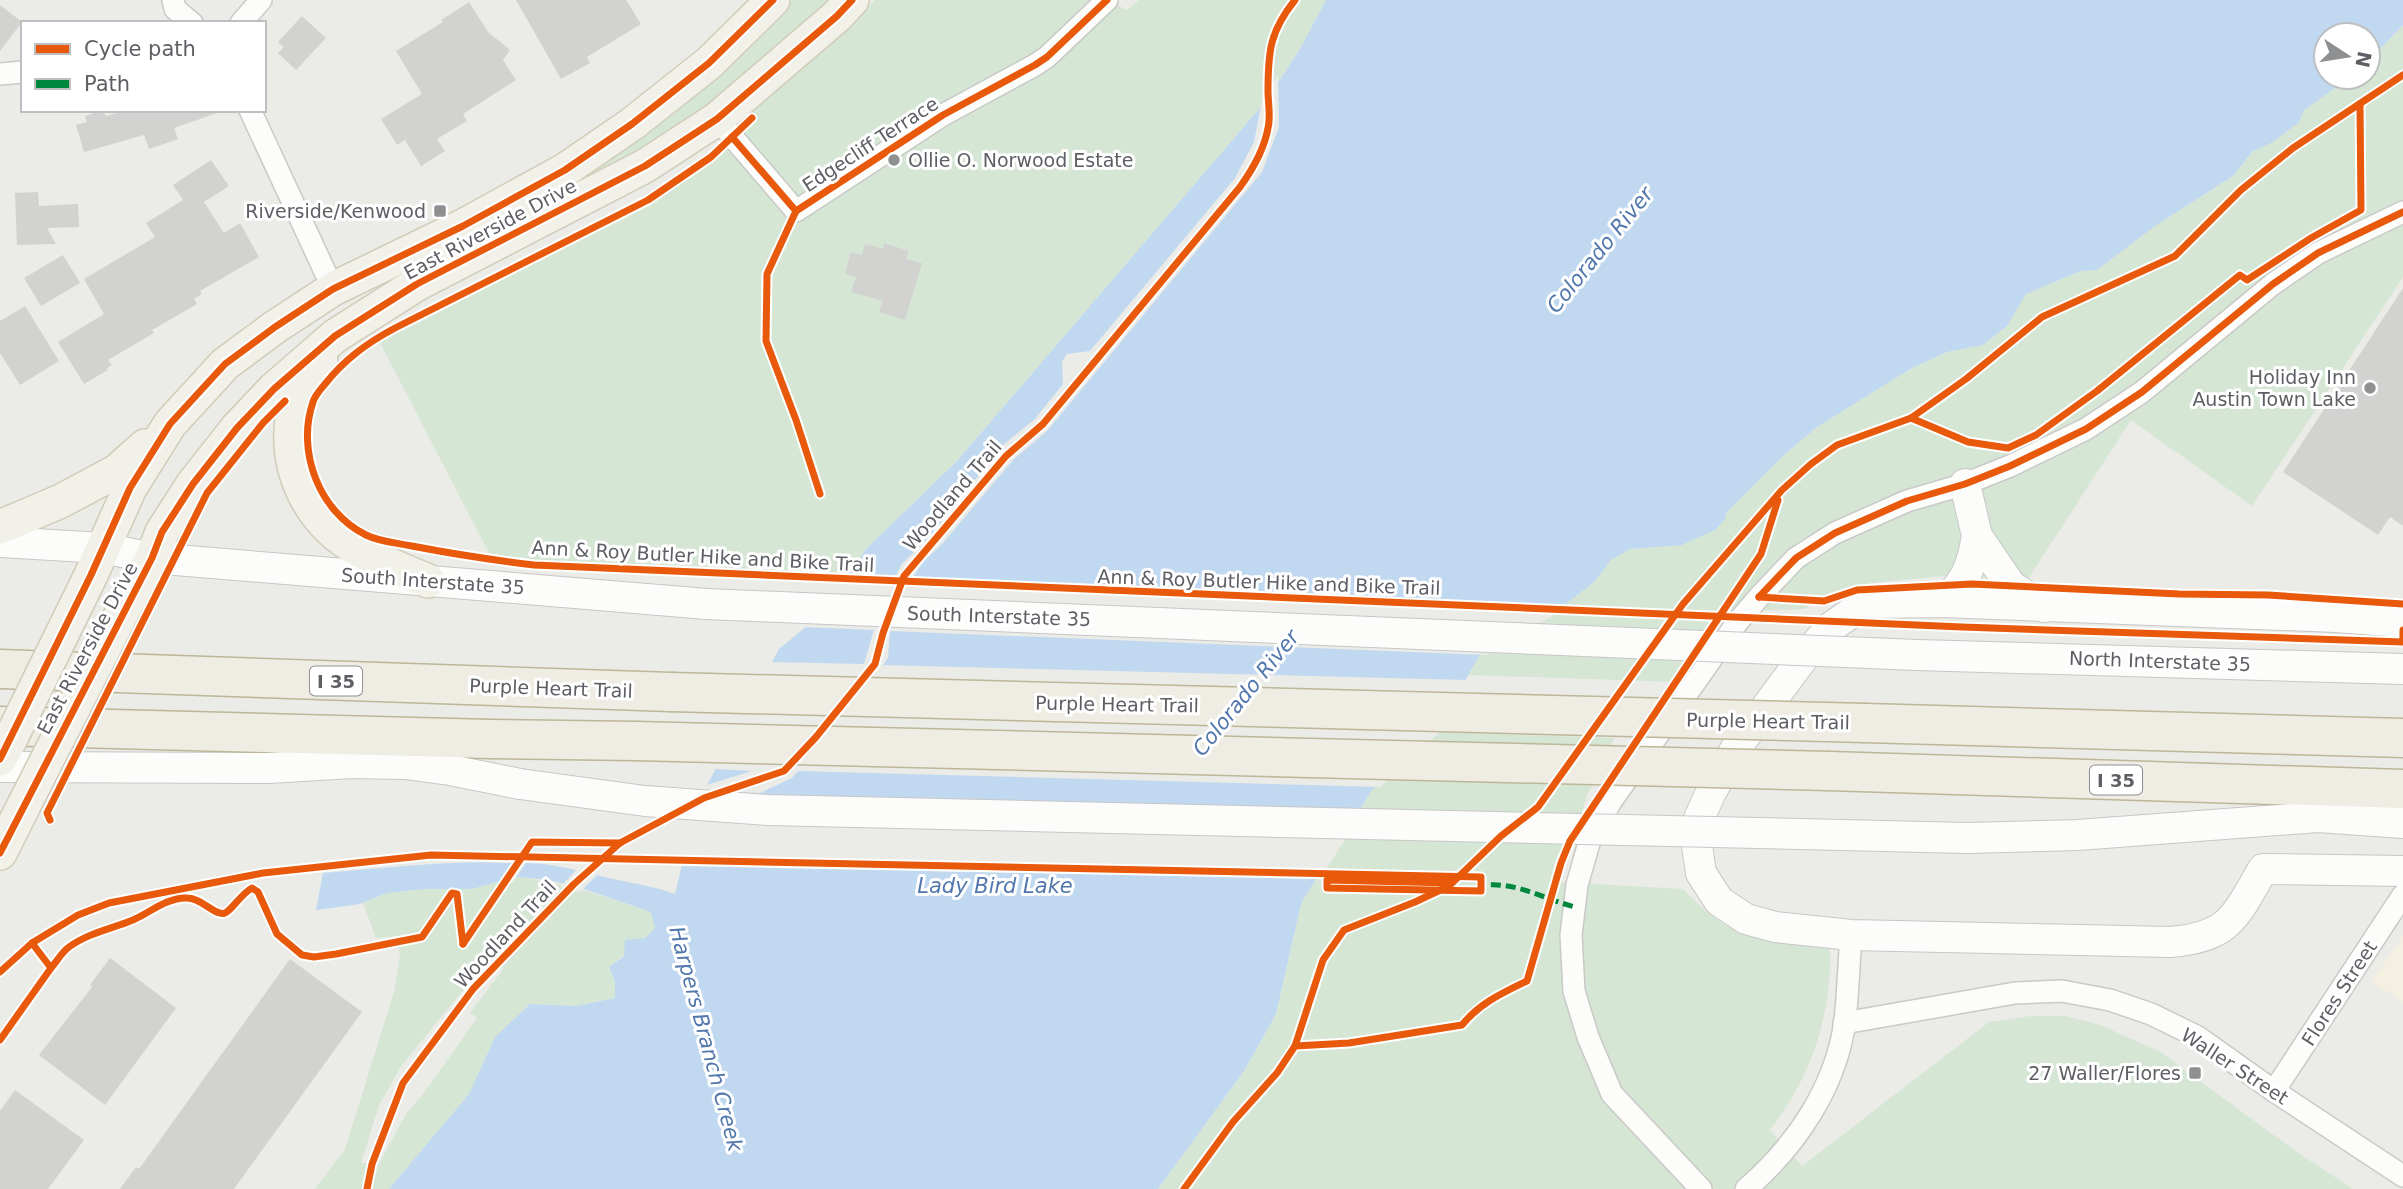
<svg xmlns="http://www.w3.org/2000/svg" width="2403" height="1189" font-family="'DejaVu Sans',sans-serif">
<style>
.commercial{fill:#f3f0e2}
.green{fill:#d6e6d5;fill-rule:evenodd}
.water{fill:#c0d8f0}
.pier{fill:#ebebe7}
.building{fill:#d2d2d0}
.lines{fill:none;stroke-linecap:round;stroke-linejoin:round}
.street-casing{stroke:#c9c9c8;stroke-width:24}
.secondary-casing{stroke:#c7c7c8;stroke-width:32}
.primary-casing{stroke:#d0ccb8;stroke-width:36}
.highway-casing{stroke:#beb699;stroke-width:41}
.street{stroke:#fcfcfb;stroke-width:21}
.secondary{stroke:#fcfcfb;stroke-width:30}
.primary{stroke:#f2f1e9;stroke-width:33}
.highway{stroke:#eeece3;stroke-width:38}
.secondary-bridge-casing{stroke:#c7c7c8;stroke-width:32;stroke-linecap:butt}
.primary-bridge-casing{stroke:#d0ccb8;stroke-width:36;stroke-linecap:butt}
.highway-bridge-casing{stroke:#beb699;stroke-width:41;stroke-linecap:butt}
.secondary-bridge{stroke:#fcfcfb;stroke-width:30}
.primary-bridge{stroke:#f2f1e9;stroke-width:33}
.highway-bridge{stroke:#eeece3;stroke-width:38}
.quiet{stroke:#00873e;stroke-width:5;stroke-dasharray:10 5;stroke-linecap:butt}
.cycleway-casing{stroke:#fff;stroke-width:11}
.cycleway{stroke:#e8590c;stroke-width:7}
.poi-dot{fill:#8f9092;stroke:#fff;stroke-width:2.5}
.labels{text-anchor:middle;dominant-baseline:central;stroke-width:6;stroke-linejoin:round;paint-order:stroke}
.shield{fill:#fff;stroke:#8e8f92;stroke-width:2}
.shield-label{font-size:18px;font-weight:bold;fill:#5d5f64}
.street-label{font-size:19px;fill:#5d5f64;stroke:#fff}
.poi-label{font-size:19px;fill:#5d5f64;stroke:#fff;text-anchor:end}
.water-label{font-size:21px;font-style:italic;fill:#5177ac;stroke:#fff}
</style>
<rect width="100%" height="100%" fill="#ebebe7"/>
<polygon class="commercial" points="2403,935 2403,1002 2371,982"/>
<g class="green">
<path d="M793 0H837L683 126 560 197C585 171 618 155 647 134 700 95 749 49 793 0Z"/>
<polygon points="875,0 1107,0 1127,10 1139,0 1326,0 1300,49 1266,101 956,462 867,548 849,573 530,560 490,555 376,335 642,199 703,161 749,118 755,105 851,23"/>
<polygon points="2403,25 2403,277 2252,506 2131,420 2028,579 1942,576 1872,583 1837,592 1804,609 1732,611 1675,682 1469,675 1480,655 1594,582 1611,560 1630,549 1656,547 1726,513 1785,454 1817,427 1912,368 1947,352 1983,345 2007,326 2026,294 2081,271 2097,270 2155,226 2233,176 2252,152 2273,142 2299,122 2304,110 2320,98 2351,77 2368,77 2368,61"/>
<path d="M1435 732 1614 738 1586 798 1560 882 1683 889C1734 943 1757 938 1827 943 1832 956 1830 967 1829 980 1825 1036 1804 1086 1770 1130L1802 1166 1989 1022 2031 1016H2066L2100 1025 2159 1051 2294 1150 2353 1189H1158L1244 1071 1276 1014 1301 904 1306 895 1372 790Z"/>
<path d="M517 877C564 882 607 897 651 912L656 928 609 967 615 982V998L576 1006 530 1004 495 1037 469 1094 389 1189H315L345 1149 394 992 400 954 396 936 376 938 363 903 387 893 425 889H472ZM489 959 503 969 470 1013 477 1018 421 1097 407 1112 379 1164 361 1163 379 1105 402 1065 465 988 464 981 474 971 477 972Z"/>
</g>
<path class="water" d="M1326 0H2403V25L2368 61V35H2326V77H2351L2304 110 2299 122 2273 142 2252 152 2233 176 2155 226 2097 270 2081 271 2026 294 2007 326 1983 345 1947 352 1912 368 1817 427 1785 454 1726 513 1725 519 1715 530 1682 545 1630 549 1611 560 1594 582 1563 606 1480 655 1435 732 1372 790 1306 895 1301 904 1276 1014 1244 1071 1158 1189H389L469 1094 495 1037 530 1004 576 1006 615 998V982L609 967 624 956 625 940 645 938 655 928 651 912 587 890 549 880 517 877 472 889H425L387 893 360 904 316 910 323 873C392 867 463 859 533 863 563 865 589 874 618 880 637 884 656 887 675 894L696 806 779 649 817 618 867 548 956 462 1266 101 1300 49Z"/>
<g class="pier">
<polygon points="1278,76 1279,127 1262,172 1047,431 1013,460 943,543 925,560 912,578 1569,606 1486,655 890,631 888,658 883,665 1469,680 1438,734 1380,787 798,771 792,778 760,793 731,792 728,794 1362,813 1318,882 1318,879 678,866 693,805 703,786 752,771 712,769 768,662 864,664 874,630 801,627 814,616 843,575 895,577 901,565 929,537 1004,444 1035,419 1063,384 1062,362 1067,354 1090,351 1235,178 1254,142 1262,100"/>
<polygon points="532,859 571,864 526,863 513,882 499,885 513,863 438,861 320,871 434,860"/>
<polygon points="580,866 600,872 580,892 560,887"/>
</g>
<g class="building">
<polygon points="516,0 626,0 641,24 587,57 590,63 561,79"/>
<polygon points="469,2 488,32 510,50 503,60 516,80 463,114 467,121 437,139 445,151 421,166 405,140 397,145 381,119 422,94 396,51 443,22 441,20"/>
<polygon points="0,5 22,22 0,51"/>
<polygon points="302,16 326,38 296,70 278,53 284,47 278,42"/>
<polygon points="102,110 106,116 128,110 216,110 217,113 174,128 178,139 149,149 144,135 84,152 76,125 87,122 85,116"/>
<polygon points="211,160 229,186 204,202 224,233 240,223 259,257 200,291 202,294 194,299 197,304 152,330 154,333 108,360 112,365 107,368 108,370 84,384 58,342 104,314 84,279 155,237 146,223 183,200 173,185"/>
<polygon points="38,192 39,206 78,204 79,227 47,228 56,244 17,245 15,193"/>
<polygon points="884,243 909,251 906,259 922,263 905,320 879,312 883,301 851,292 856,277 845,274 851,252 862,255 865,244 883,249"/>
<polygon points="63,255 80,283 41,306 24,278"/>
<polygon points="2403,288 2403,526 2390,517 2378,535 2283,472"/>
<polygon points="25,306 59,361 20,385 0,353 0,321"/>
<polygon points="110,958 176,1008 105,1105 39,1055 92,987 90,985"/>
<polygon points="290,959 362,1012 234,1189 120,1189 136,1167 139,1169"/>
<polygon points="15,1090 84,1140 48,1189 0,1189 0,1111"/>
</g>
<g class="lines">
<defs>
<g id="street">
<polyline points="173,0 175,9 192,23"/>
<polyline points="241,23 261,0"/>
<polyline points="0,74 23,72"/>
<polyline points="250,110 333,289"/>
<polyline points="717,119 796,211 943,115 1035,65 1047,57 1107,0"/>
<polyline points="1844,1023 2015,993 2062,991 2110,1000 2151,1014 2198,1037 2274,1091 2403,1176"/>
<polyline points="2274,1091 2403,895"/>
<polyline points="1701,1189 1612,1094 1588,1037 1574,991 1571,935 1577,885 1589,843 1610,803 1736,624 1759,597 1796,558 1835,533 1907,501 1965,484 2010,466 2086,429 2142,392 2273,284 2318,253 2403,212"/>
<path d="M1746 1189C1796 1146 1836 1087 1845 1021 1848 992 1849 963 1851 935"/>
</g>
<g id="secondary">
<polyline points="1965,484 1977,536 2011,586 2044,607"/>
<polyline points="0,542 103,548 152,558 707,604"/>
<path d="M1942 602C1966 584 1972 565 1977 536"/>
<path d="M2403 622 2336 617 1942 602 1873 603 1857 609 1831 627 1803 658 1736 748 1711 792 1697 823V846L1701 873 1719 901 1746 919 1775 927 1851 935 2170 942C2230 937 2235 917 2263 869L2403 871"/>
<polyline points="1917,655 2403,669"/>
<polyline points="0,767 269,768 352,763 405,764 450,770 520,784"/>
<polyline points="1968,838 2078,835 2318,817 2403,823"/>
</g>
<g id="primary">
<path d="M321 361C310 379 294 398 292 419 285 473 311 524 359 550 381 562 405 571 428 581"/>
<polyline points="0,527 61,501 117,471 145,446"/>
<polyline points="91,575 130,488 170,424 225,364 275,327 333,289 463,226 565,170 632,124 709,63 773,0"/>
<polyline points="128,601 152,558 162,532 193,484 237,428 274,389 335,336 417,284 645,166 717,119 837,16 852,0"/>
<polyline points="0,759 10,740"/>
<polyline points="0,853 24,805"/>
</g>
<g id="highway">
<polyline points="0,669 671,692"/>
<polyline points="1865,723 2403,738"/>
<polyline points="0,726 490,739 636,741"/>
<polyline points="1829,771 2403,789"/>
</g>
</defs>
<use href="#street" class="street-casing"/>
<use href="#secondary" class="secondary-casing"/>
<use href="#primary" class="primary-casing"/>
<use href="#highway" class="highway-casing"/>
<use href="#street" class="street"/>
<use href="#secondary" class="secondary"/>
<use href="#primary" class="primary"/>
<use href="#highway" class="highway"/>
<defs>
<g id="secondary-bridge">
<polyline points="707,604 1917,655"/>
<polyline points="520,784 645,801 768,810 1968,838"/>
</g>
<g id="primary-bridge">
<polyline points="10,740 91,575"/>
<polyline points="24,805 128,601"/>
</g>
<g id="highway-bridge">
<polyline points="671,692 1865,723"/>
<polyline points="636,741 1829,771"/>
</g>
</defs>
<use href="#secondary-bridge" class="secondary-bridge-casing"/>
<use href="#primary-bridge" class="primary-bridge-casing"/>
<use href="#highway-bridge" class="highway-bridge-casing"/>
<use href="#secondary-bridge" class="secondary-bridge"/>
<use href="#primary-bridge" class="primary-bridge"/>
<use href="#highway-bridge" class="highway-bridge"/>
<path class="quiet" d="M1476 887C1510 878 1543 899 1575 907"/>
<defs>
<g id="cycleway">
<path d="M752 118 711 157 648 200 395 328C367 343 345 359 325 384 321 389 315 395 313 402 296 451 319 512 366 535 380 542 397 543 412 546 453 554 493 560 534 565L1962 627 2403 642V630"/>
<polyline points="732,137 796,211 943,115 1035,65 1047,57 1107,0"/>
<polyline points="796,211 767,274 766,341 796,420 820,494"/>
<polyline points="1911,418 1968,442 2008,448 2036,435 2097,391 2240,275 2247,280 2311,238 2361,210 2360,104"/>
<polyline points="1759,597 1796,558 1835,533 1907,501 1965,484 2010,466 2086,429 2142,392 2273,284 2318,253 2403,212"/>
<polyline points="1759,597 1824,601 1857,590 1972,584 2179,594 2268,595 2403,604"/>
<polyline points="0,759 91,575 130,488 170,424 225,364 275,327 333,289 463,226 565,170 632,124 709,63 773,0"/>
<polyline points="50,820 47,813 207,493 263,423 285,401"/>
<polyline points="0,853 152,558 162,532 193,484 237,428 274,389 335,336 417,284 645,166 717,119 837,16 852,0"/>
<path d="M32 943 51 968C57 961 62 952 69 947 88 933 111 929 133 920 149 913 168 897 187 898 202 898 216 917 225 913 231 911 241 894 252 888L258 892 277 934 302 955 314 957 336 954 422 937 452 893 457 894 463 944"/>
<polyline points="463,944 532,842 620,843"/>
<polyline points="0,972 32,943 78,915 109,903 263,873 431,855 1481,877 1481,891 1327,888 1327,880 1451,883"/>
<polyline points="0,1040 51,968"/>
<path d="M1295 1046 1349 1043 1462 1025C1480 1003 1502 993 1527 981L1561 863 1570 841 1761 554 1778 500"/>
<path d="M367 1189 372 1164 403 1083 473 989 574 884 620 843 704 798 784 771 816 737 875 664 883 633 904 576 1006 456 1043 424 1240 187C1253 169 1264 150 1268 128 1271 116 1268 103 1268 91 1268 51 1270 31 1295 0"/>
<polyline points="1184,1189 1233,1122 1277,1073 1295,1046 1323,960 1344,930 1415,902 1449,886 1501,836 1538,807 1683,604 1782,490 1811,464 1837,445 1911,418 1966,379 2042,317 2175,256 2241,190 2293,148 2403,75"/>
</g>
</defs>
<use href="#cycleway" class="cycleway-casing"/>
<use href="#cycleway" class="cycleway"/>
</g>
<g class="poi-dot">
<circle cx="894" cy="160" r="7"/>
<rect x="433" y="204" width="14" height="14" rx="3.5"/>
<circle cx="2370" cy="388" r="7"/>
<rect x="2188" y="1066" width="14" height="14" rx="3.5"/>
</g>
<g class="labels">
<g class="shield">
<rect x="310" y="666.5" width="52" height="29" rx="5"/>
<rect x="2090" y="765.5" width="52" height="29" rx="5"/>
</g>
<g class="shield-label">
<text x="336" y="681">I 35</text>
<text x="2116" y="780">I 35</text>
</g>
<g class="street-label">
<text transform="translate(870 144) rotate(-33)">Edgecliff Terrace</text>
<text transform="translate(490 229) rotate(-28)">East Riverside Drive</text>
<text transform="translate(952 495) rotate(-49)">Woodland Trail</text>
<text transform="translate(703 556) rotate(3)">Ann &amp; Roy Butler Hike and Bike Trail</text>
<text transform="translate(433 581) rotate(4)">South Interstate 35</text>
<text transform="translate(1269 582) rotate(2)">Ann &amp; Roy Butler Hike and Bike Trail</text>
<text transform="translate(999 616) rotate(2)">South Interstate 35</text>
<text transform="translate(87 648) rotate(-62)">East Riverside Drive</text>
<text transform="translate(2160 661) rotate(2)">North Interstate 35</text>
<text transform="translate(551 688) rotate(2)">Purple Heart Trail</text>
<text transform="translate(1117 704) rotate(1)">Purple Heart Trail</text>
<text transform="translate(1768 721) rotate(1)">Purple Heart Trail</text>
<text transform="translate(505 934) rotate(-47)">Woodland Trail</text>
<text transform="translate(2339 993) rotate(-57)">Flores Street</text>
<text transform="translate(2235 1066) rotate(33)">Waller Street</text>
</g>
<g class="poi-label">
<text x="908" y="160" text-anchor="start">Ollie O. Norwood Estate</text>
<text x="426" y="211">Riverside/Kenwood</text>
<text x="2356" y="377">Holiday Inn<tspan x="2356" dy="22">Austin Town Lake</tspan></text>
<text x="2181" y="1073">27 Waller/Flores</text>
</g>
<g class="water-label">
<text transform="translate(1600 250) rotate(-51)">Colorado River</text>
<text transform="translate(1246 693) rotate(-51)">Colorado River</text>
<text x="995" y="886">Lady Bird Lake</text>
<text transform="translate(706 1039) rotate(75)">Harpers Branch Creek</text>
</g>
</g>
<rect x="21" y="21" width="245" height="91" fill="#ffffff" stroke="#bebfc1" stroke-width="2"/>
<rect x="35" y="44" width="35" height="10" fill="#e8590c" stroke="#bebfc1" stroke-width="2"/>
<text x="84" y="56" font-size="21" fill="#5d5f64">Cycle path</text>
<rect x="35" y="79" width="35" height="10" fill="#00873e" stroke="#bebfc1" stroke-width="2"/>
<text x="84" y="91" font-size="21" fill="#5d5f64">Path</text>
<g transform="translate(2347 56) rotate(102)"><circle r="33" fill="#ffffff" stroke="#bebfc1" stroke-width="2"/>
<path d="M0-5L12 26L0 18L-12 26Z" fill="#8f9092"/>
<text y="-10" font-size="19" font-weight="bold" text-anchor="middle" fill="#5d5f64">N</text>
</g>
</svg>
